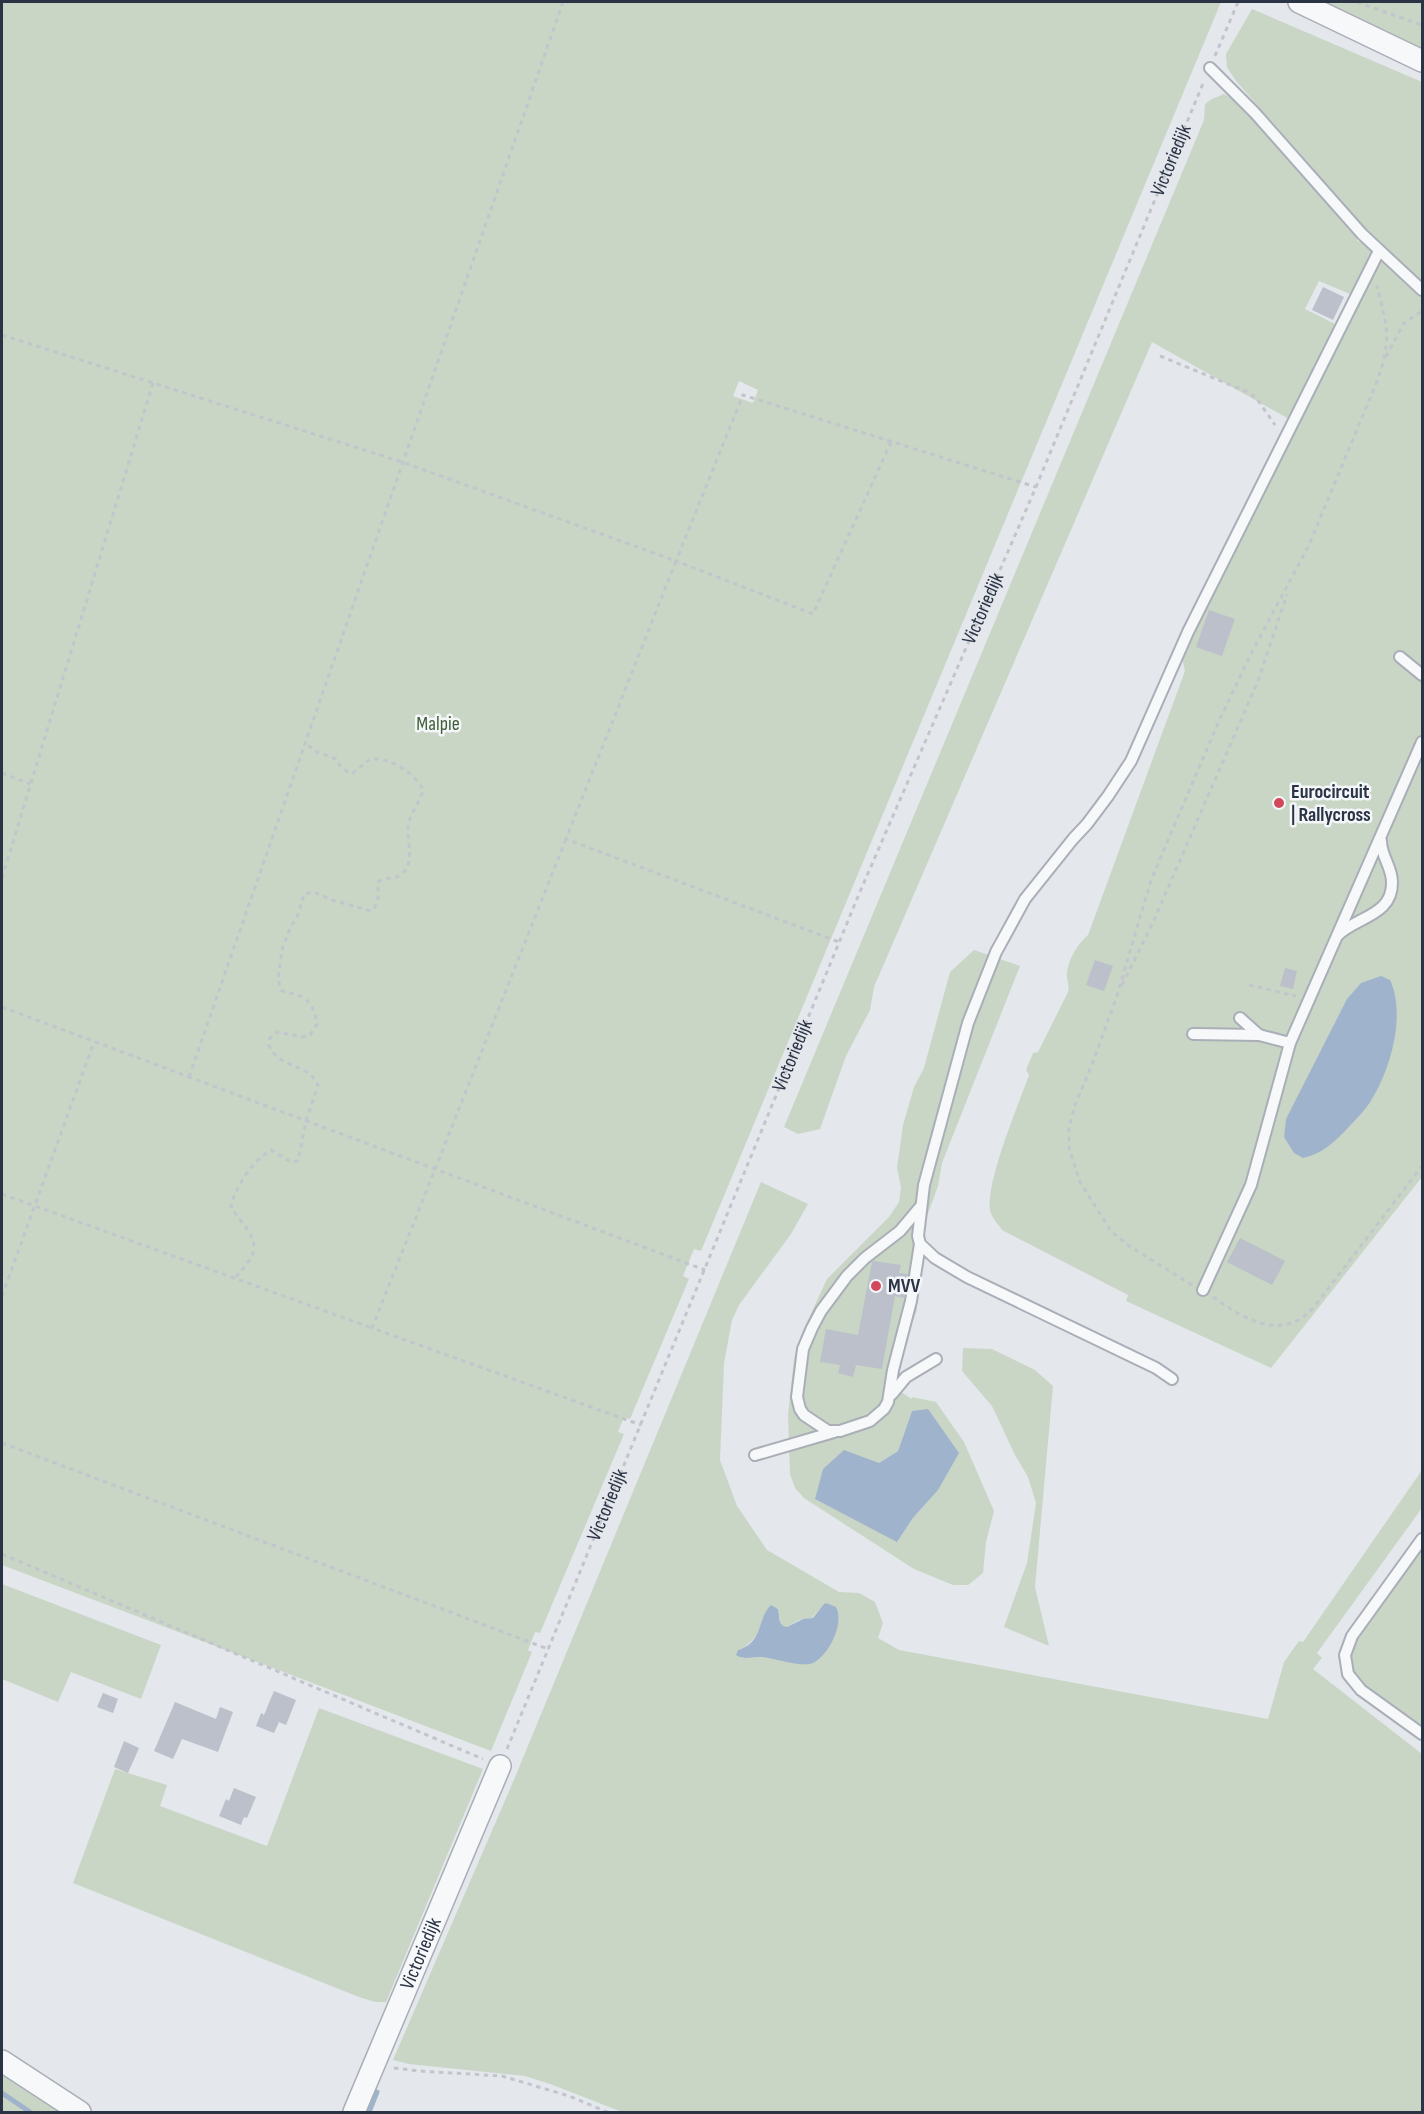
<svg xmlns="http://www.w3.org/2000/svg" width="1424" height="2114" font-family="'Sofia Sans Condensed',sans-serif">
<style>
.green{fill:#c9d6c5;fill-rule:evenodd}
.water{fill:#9fb4cc}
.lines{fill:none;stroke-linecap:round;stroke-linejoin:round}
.stream{stroke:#9fb4cc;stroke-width:5}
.building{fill:#bbc0ca}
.service-casing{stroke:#a9aeb7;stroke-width:14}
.minor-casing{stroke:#a9aeb7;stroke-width:24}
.path{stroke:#c2c5cb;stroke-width:3;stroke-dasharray:4.5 4.5;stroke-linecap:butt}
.service{stroke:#f7f8fa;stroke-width:10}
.minor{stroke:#f7f8fa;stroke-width:21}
.poi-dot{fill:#d1495b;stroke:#f4f6f9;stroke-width:2}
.labels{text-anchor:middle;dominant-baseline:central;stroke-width:5;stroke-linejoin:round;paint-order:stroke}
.street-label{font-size:20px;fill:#2b3445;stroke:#f4f6f9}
.park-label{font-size:20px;fill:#3f6138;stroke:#f4f6f9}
.poi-label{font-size:20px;font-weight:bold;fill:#2b3445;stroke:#f4f6f9;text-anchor:start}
</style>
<rect width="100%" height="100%" fill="#e4e7ec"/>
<g class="green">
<path d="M2 2H1221L701 1251 694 1249 683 1276 689 1279 630 1419 624 1417 618 1432 624 1434 540 1633 535 1632 528 1650 532 1652 491 1751 2 1565ZM739 381 758 390 753 403 733 396Z"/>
<polygon points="1308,2 1422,2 1422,51"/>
<path d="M1252 9 1422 82V1177L1271 1368 1126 1301 1128 1295 1002 1230C998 1224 991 1217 990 1210 986 1181 1018 1106 1029 1075L1026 1070 1033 1053 1038 1052 1068 992C1070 985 1066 979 1067 973 1068 960 1078 943 1088 935L1185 671 1182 658 1359 298V277L1350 294 1319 281 1305 309 1335 324 1289 419 1152 342 874 987 870 1010 846 1056 820 1129 798 1134 784 1127 1204 120 1205 104 1212 99 1224 94 1236 101 1357 239 1358 242 1372 235 1236 81 1227 67 1226 54Z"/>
<path d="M974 950 1020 966 942 1163 938 1186 917 1244V1310L900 1354V1378L888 1384 912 1399V1397L936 1402 964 1442 994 1511 986 1542 983 1573 968 1585H953L914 1569 804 1498 795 1488 790 1474 788 1415 794 1359 801 1335 827 1279 889 1217 899 1202 901 1187 897 1168 903 1125 914 1087 924 1068 950 972ZM912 1411 938 1490 913 1518 897 1542 879 1463 898 1451Z"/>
<path d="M761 1182 808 1204 791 1234 739 1305 732 1320 724 1363 720 1460 737 1506 767 1550 839 1592 859 1593 875 1602 883 1623 878 1638 899 1650 1268 1719 1284 1662 1299 1641 1303 1642 1422 1470V1508L1317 1653 1322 1658 1313 1669 1422 1754V2112H622L553 2085 525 2076 409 2064 393 2060 513 1782ZM823 1605 836 1607C845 1625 828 1652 813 1663H792L781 1659 757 1657 742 1658 738 1650C752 1645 762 1630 764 1616L778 1608C780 1616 777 1625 787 1627L799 1620 812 1618Z"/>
<polygon points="963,1348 992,1349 1035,1370 1053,1386 1035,1587 1049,1646 1004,1627 1027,1563 1036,1503 1028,1477 1015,1455 992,1406 962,1371"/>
<path d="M1422 1549V1727C1411 1719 1399 1711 1388 1703 1365 1687 1341 1673 1356 1641Z"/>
<polygon points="2,1584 161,1645 141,1699 71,1672 58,1702 2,1679"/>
<polygon points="319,1708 483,1769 386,2002 375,2002 359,1997 73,1883 115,1769 167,1785 160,1806 267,1846"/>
<polygon points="2,2069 68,2112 2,2112"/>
</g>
<g class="water">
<path d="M1381 976 1390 980C1406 1014 1391 1068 1372 1099 1365 1111 1354 1121 1345 1131 1332 1144 1321 1154 1303 1158L1294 1153 1284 1137 1286 1119 1347 999 1361 983Z"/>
<polygon points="928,1409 959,1453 938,1490 913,1518 897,1542 815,1499 823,1469 844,1450 879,1463 898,1451 912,1411"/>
<path d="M826 1603 836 1607C845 1623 829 1655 813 1663 802 1668 773 1657 759 1657 750 1657 744 1660 736 1655L738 1650C764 1642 757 1618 771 1605L778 1609C780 1616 777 1625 787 1627L803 1619 813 1618 823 1605Z"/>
</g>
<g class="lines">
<g class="stream">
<polyline points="2,2093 30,2112"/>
<polyline points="369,2112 377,2092"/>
</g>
</g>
<g class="building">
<polygon points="1323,287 1344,297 1333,320 1312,310"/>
<polygon points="1209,610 1235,619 1222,656 1196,647"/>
<polygon points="1095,960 1113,966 1104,991 1086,985"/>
<polygon points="1285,968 1297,971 1293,989 1280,986"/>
<polygon points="1240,1238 1285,1261 1272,1285 1227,1262"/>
<polygon points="874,1261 901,1265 899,1273 908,1274 904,1298 895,1296 882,1369 856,1365 853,1377 838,1373 840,1365 820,1362 826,1329 858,1335 872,1262"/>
<polygon points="274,1691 296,1700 286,1725 279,1722 274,1733 256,1726 261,1713 264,1715"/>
<polygon points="103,1693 118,1699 113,1713 97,1707"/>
<polygon points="175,1702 216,1719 220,1707 233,1712 218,1752 182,1739 173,1759 154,1751"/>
<polygon points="124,1741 139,1748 128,1773 114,1767"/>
<polygon points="234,1788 256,1797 247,1818 244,1817 241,1825 219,1816 226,1799 229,1801"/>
</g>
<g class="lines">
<defs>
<g id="service">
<polyline points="1210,68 1255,113 1362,234 1422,290"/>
<polyline points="1400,657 1422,675"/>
<path d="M1337 936C1355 917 1393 916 1392 882 1392 867 1381 856 1381 841"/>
<polyline points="1240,1018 1259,1035"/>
<polyline points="1193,1034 1259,1035 1290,1043"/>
<polyline points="920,1244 911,1301 893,1370 888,1402 884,1409 870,1421 840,1431 828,1431 804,1415 800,1409 797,1397 803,1349 812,1328 821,1311 847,1276 865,1258 900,1231 921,1206"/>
<polyline points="1203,1290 1251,1185 1290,1043 1422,742"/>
<polyline points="1172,1379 1156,1368 967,1277 935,1258 920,1244 918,1236 924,1185 968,1023 996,952 1025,899 1073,839 1087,824 1108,796 1131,761 1188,632 1379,251"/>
<polyline points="892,1394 906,1377 936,1359"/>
<polyline points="755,1455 834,1432"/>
<polyline points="1422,1539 1352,1636 1345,1655 1348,1674 1361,1690 1422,1734"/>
</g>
<g id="minor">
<polyline points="1299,2 1422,61"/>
<polyline points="2,2061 80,2112"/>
<path id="s2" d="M354 2112 500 1766"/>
</g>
</defs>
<use href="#service" class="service-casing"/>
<use href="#minor" class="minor-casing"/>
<g class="path">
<polyline points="1357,2 1422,25"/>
<polyline points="1215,56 1238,2"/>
<polyline points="2,335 402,462 676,561 566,839 839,942"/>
<polyline points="1160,356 1250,393 1257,399 1275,425"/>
<polyline points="1386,357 1403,324 1422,311"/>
<polyline points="891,442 813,614 676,561 743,395 1036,487"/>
<polyline points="2,773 30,784"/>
<polyline points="566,839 372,1328 641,1425"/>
<polyline points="2,878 153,383"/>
<polyline points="1122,985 1154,920 1258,681 1287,594"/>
<polyline points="1249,985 1296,996"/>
<polyline points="2,1007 705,1270"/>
<polyline points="189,1077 563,2"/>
<polyline points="2,1194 372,1328"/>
<path d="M236 1277C240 1272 244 1268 248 1262 265 1240 241 1225 231 1207 235 1187 253 1160 271 1150L291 1162 298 1161 306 1121 318 1085C308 1062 279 1070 269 1045L270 1038 277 1032 303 1037 310 1035 317 1024C315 1010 310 998 295 994 289 993 286 993 281 990L278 979 282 950 290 928 298 915 304 894 314 892 332 900 371 911C381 902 377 895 378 882 386 876 397 880 403 873 415 860 407 843 408 828 409 813 421 803 423 789 413 772 390 757 370 759L353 773H349L341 767 336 759 317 752 305 743"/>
<path d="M1192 1285 1129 1246 1111 1231 1080 1182 1069 1148V1128L1075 1105 1093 1062 1117 996 1151 880 1219 721 1251 654 1309 545 1376 384C1392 340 1388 330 1377 286"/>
<polyline points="2,1296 94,1042"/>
<path d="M1213 1297C1245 1319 1281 1343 1314 1307L1422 1166"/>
<polyline points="2,1443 548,1649"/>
<polyline points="2,1554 483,1759"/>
<path id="s1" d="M507 1749 859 894 1036 487 1204 81"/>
<polyline points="394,2068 419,2071 502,2076 569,2096 607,2112"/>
</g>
<use href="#service" class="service"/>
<use href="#minor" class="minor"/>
</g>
<g class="poi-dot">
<circle cx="1279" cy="803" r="6"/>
<circle cx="876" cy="1286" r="6"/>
</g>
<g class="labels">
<g class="street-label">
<text stroke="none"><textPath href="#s1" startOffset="1722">Victoriedijk</textPath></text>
<text stroke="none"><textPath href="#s1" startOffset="1236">Victoriedijk</textPath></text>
<text stroke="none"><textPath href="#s1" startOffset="750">Victoriedijk</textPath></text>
<text stroke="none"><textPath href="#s1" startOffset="264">Victoriedijk</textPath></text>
<text stroke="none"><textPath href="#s2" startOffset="172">Victoriedijk</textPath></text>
</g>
<g class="park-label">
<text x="438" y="724">Malpie</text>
</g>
<g class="poi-label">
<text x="1291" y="792">Eurocircuit<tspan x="1291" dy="23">| Rallycross</tspan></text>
<text x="888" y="1286">MVV</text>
</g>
</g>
<rect width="1424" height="2114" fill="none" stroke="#2b3445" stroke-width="6"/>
</svg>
